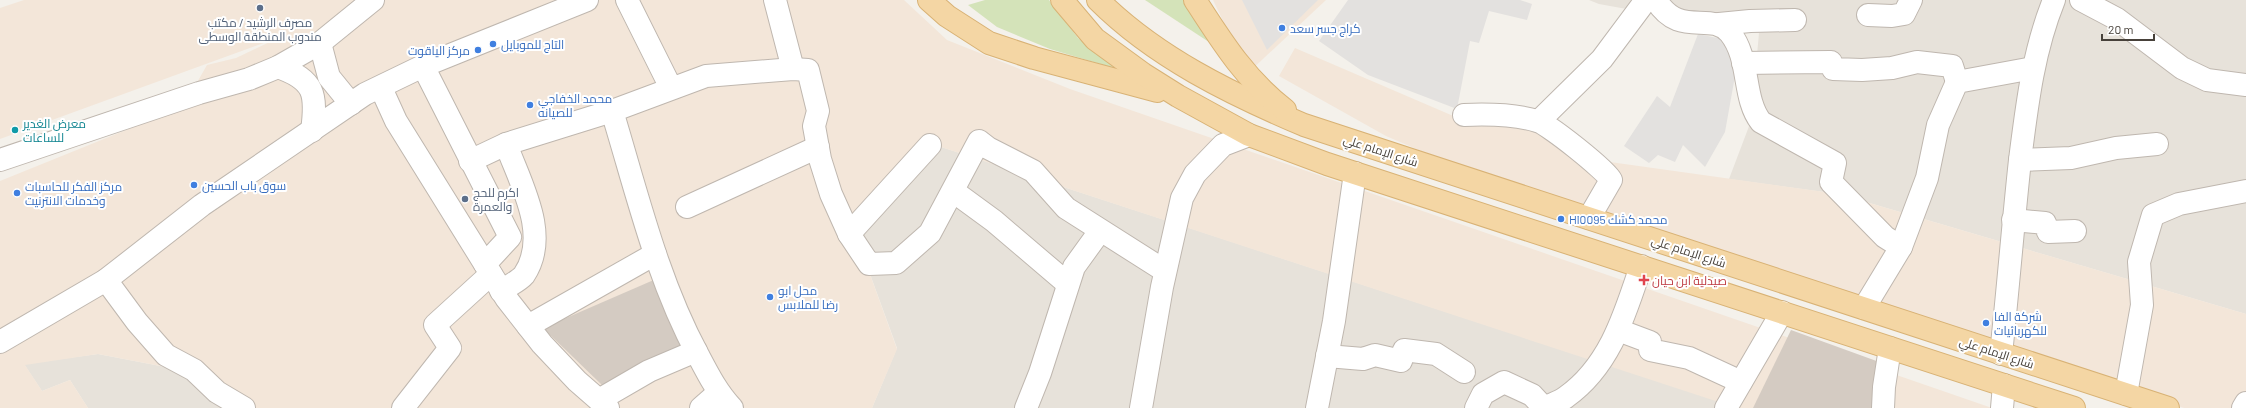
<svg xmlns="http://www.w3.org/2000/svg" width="2246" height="408" font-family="Barlow,Cairo,sans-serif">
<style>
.residential{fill:#e7e2da}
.commercial{fill:#f3e6d9}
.green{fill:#d4e3b9}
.parking{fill:#e3e1df}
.building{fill:#d4cbc2}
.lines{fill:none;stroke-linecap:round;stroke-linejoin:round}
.minor-casing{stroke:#bfb7af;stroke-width:24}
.major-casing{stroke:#d8b275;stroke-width:24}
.minor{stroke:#fff;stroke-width:22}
.major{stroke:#f4d6a4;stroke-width:22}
.service-dot{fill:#5c6f8a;stroke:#fff;stroke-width:1.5}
.shop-dot{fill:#3f7fe0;stroke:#fff;stroke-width:1.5}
.culture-dot{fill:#0f9aa8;stroke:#fff;stroke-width:1.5}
.health-dot{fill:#e0444e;stroke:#fff;stroke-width:1.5}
.labels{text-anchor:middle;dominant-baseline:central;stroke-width:4;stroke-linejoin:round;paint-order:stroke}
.service-label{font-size:12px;fill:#4e5e75;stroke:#fff}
.shop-label{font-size:12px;fill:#366cbe;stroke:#fff;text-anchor:start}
.culture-label{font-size:12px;fill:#0d838f;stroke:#fff;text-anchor:start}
.street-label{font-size:12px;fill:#47413a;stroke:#fff}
.health-label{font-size:12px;fill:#be3a42;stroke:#fff;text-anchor:start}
</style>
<rect width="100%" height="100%" fill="#f4f1eb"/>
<g class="residential">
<polygon points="1589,0 2246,0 2246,314 1839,194 1729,179 1751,121 1759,33 1599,4"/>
<polygon points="935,145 1734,406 1737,408 872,408 897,348 855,233"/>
<polygon points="98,354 176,369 224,408 88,408 70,380 42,391 24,364"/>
</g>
<g class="commercial">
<polygon points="24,0 904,0 947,40 1070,89 1992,408 1737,408 935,145 855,233 897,349 872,408 224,408 176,369 98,354 25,365 42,391 70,380 88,408 0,408 0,181 183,107 207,65 236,58 280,37 0,139 0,8"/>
<polygon points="1213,0 1326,0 1248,73"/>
<polygon points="1295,48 1458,118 1544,119 1610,162 1839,194 2246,314 2246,408 2184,408 1528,197 1386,136 1279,76"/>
</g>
<g class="green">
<polygon points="985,0 1049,0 1078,38 1117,69 1050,49 997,27 968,5"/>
<polygon points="1145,0 1186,0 1215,46"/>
</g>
<g class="parking">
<polygon points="1242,0 1318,0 1267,50"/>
<polygon points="1348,0 1520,0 1532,4 1527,20 1489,11 1479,43 1470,41 1457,109 1368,75 1319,41"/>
<polygon points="1698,34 1732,41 1735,76 1725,132 1705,167 1683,145 1675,162 1658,155 1649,163 1624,146 1657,96 1670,107"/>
</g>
<g class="building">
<polygon points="656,279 684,348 603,386 543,328"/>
<polygon points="1791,330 1882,363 1880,408 1753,408"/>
</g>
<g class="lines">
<defs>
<g id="minor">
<polyline points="627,0 671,88"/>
<polyline points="775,0 793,69"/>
<path d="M1656 0C1680 39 1710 10 1730 33 1751 59 1742 98 1761 122L1835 163 1831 182 1885 237 1901 247"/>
<polyline points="2081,0 2117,19 2182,68 2207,80 2246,85"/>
<polyline points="1868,15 1892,16 1904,14 1911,0"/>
<polyline points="1719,24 1750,21 1795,20"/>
<polyline points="320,43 329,77 351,104"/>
<polyline points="1743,63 1831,62 1833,69 1862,70 1892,68 1917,62 1952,66 1957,82"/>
<polyline points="423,66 510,237 485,264"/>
<path d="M278 67C315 80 317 94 312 131"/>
<polyline points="381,88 396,121 506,298 542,344 577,381 608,408"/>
<path d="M612 111C637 193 657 279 698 355 708 374 717 392 732 408"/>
<path d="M1464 115C1488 114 1514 114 1537 121 1547 123 1607 171 1611 180L1589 218"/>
<polyline points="1539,121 1602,59 1646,0"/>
<polyline points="0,160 199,93 249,79 278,67 320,43 373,0"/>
<polyline points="2020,160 2071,158 2116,148 2157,144"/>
<polyline points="470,161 506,144 612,111 706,76 793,69 808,70 818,111 814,126 820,159 831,194 849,234 869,264 896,263 930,233 979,141 988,148 1033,171 1066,208 1165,271"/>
<polyline points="953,191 994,221 1068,284"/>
<polyline points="687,207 818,147"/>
<polyline points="2013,220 2045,223 2048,232 2075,231"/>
<polyline points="849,234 930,145"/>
<polyline points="106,280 137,322 166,355 194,370 217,392 244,408"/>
<path d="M501 291C508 286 519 281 524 275 551 235 520 183 506 144"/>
<polyline points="1864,308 1901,247 1927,178 1938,125 1957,82 2033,68"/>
<polyline points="528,326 655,254"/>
<polyline points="1618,330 1650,342 1650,350 1689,358 1741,382"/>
<polyline points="0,342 106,280 202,205 365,94 423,66 587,0"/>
<path d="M2001 354C2008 289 2013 225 2020 160 2027 105 2033 52 2054 0"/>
<polyline points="1327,356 1363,359 1375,355 1401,361 1404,350 1436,354 1464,372"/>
<polyline points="2126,394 2142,305 2139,262 2153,215 2179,204 2246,191"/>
<polyline points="599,400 649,371 696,351"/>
<polyline points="403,408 450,348 435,325 491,274"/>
<polyline points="701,408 718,393"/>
<polyline points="1026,408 1040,373 1074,267 1100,231"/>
<polyline points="1141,408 1162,287 1182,198 1195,174 1223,145 1249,135"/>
<polyline points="1317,408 1334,321 1355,173"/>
<polyline points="1476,408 1483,394 1504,382 1532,395 1544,408"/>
<path d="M1544 408C1551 404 1560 402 1566 397 1610 366 1625 314 1641 266"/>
<polyline points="1726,408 1782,312"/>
<polyline points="1883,408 1884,387 1890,348"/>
<polyline points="2002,408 2004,385"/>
<polyline points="2243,408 2246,403"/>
</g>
<g id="major">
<polyline points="929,0 947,16 989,43 1034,58 1157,91"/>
<polyline points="1062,0 1095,39 1143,74 1178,96 1249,135 1327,164 2074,408"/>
<path d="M1098 0C1155 57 1231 94 1304 125L2168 408"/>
<path d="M1195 0C1222 42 1245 79 1285 110"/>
</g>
</defs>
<use href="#minor" class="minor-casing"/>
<use href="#major" class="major-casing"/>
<use href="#minor" class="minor"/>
<use href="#major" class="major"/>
</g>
<g class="service-dot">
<circle cx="260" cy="8" r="4"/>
<circle cx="465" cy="199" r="4"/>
</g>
<g class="shop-dot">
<circle cx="1282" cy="28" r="4"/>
<circle cx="493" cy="44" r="4"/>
<circle cx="478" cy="50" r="4"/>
<circle cx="530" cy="105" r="4"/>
<circle cx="194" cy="185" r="4"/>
<circle cx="17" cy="193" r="4"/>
<circle cx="1561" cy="219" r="4"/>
<circle cx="770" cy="297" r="4"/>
<circle cx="1986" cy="323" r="4"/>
</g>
<circle class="culture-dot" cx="15" cy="130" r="4"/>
<path class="health-dot" d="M1642 274h4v4h4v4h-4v4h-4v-4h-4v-4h4z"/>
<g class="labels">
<g class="service-label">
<text x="260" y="22">مصرف الرشيد / مكتب<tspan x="260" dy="14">مندوب المنطقة الوسطى</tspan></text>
<text x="473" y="192" text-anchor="start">اكرم للحج<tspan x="473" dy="14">والعمرة</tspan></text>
</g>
<g class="shop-label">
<text x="1290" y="28">كراج جسر سعد</text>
<text x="501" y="44">التاج للموبايل</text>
<text x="470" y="50" text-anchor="end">مركز الياقوت</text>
<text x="538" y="98">محمد الخفاجي<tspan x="538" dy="14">للصيانه</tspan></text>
<text x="202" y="185">سوق باب الحسين</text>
<text x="25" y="186">مركز الفكر للحاسبات<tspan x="25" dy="14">وخدمات الانترنيت</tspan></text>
<text x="1569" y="219">Hl0095 محمد كشك</text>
<text x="778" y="290">محل ابو<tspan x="778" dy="14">رضا للملابس</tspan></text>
<text x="1994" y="316">شركة الفا<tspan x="1994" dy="14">للكهربائيات</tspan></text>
</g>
<g class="culture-label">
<text x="23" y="123">معرض الغدير<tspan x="23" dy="14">للساعات</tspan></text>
</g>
<g class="street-label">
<text transform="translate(1381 150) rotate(18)">شارع الإمام علي</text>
<text transform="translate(1689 251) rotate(18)">شارع الإمام علي</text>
<text transform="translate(1997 352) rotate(18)">شارع الإمام علي</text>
</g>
<g class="health-label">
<text x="1652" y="280">صيدلية ابن حيان</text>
</g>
</g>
<path d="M2102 34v6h52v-6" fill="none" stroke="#47413a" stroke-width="2"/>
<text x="2108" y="34" font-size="12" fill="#47413a" stroke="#ffffff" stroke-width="3" paint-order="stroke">20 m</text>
</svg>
